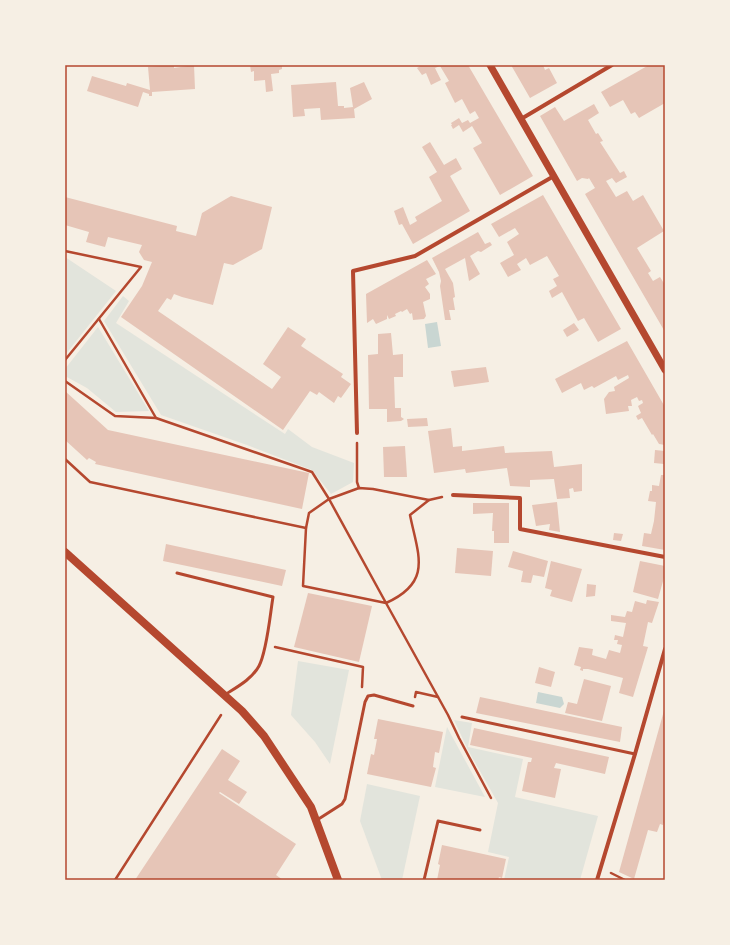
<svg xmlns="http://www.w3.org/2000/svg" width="730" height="945" font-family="'Roboto Serif',serif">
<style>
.green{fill:#e2e4dc}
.water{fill:#c9d6d2}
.building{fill:#e6c5b7}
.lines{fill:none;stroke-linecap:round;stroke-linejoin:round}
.path{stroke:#b5482f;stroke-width:2.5}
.service{stroke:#b5482f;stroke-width:3}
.minor{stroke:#b5482f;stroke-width:4}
.tertiary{stroke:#b5482f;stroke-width:7}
.secondary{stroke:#b5482f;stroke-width:8}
.neatline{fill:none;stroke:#b5482f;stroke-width:1.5}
</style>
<rect width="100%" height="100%" fill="#f6efe4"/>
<g class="green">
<polygon points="65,257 116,291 65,355"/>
<polygon points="123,296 129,301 116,323 285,434 288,429 312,447 354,463 353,482 331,494 312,470 247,445 161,415 104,321"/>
<polygon points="98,327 149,411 116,412 87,388 65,376 65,369"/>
<polygon points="298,661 349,670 330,764 315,742 291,715"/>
<polygon points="454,720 472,723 468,747 523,759 515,797 598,816 580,880 504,880 509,857 488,852 498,803 468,750"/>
<polygon points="447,727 485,797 435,787"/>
<polygon points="367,784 420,796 402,880 382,880 360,821"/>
</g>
<g class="water">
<polygon points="437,322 441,346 428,348 425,324"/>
<polygon points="538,692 562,697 564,704 560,708 536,703"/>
</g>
<g class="building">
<polygon points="174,65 174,68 194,65 195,89 152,92 152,96 149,96 149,94 143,92 138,107 87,91 92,76 126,86 127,83 150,90 148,67"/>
<polygon points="250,65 282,65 282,69 279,70 279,73 271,74 273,91 266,92 265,80 254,81 254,71 251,72"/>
<polygon points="422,65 468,65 533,176 500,195 473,148 482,143 472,126 463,132 459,125 453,129 451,125 452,125 451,123 459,118 462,123 468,120 470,123 479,118 475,111 470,114 462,99 455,103 445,83 449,81 440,66 435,68 441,80 431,85 426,73 422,75 417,68"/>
<polygon points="511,65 543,65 545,70 549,68 557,83 530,98"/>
<polygon points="649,65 665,65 665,103 639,118 635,112 631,114 623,100 610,107 601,92"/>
<polygon points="336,82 338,106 344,106 344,108 353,107 350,88 364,82 372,99 354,109 355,118 321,120 320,108 304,109 305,116 293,117 291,85"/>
<polygon points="594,104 599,113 588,120 596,134 598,133 603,141 600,142 620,173 624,171 627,177 616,183 612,178 606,181 616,197 627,191 633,201 643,195 664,231 637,248 651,271 648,273 653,281 660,277 665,285 665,332 585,194 595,188 589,178 588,179 582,178 577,181 540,116 555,107 564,121"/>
<polygon points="430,142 444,165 456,158 462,169 450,176 470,211 413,244 402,224 399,225 394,211 403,207 410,225 417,221 415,217 442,201 429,177 437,172 422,147"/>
<polygon points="543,195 621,329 598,342 584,318 578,321 562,292 552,298 549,291 557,286 553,279 559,276 547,256 530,265 526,258 517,264 521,270 508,277 500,263 514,255 507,242 519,234 515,228 499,237 491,224"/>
<polygon points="231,196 272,207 262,249 233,265 224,263 213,305 182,297 174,294 171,300 167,298 158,311 272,389 281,377 263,364 288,327 306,339 301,346 343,374 341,377 351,384 341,398 338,396 334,403 319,392 317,395 310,391 283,430 121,317 142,286 152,262 144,260 139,252 142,245 108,237 105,247 86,242 89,232 65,225 65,197 177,226 176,231 196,236 202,213"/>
<polygon points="478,232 485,244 490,242 492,245 481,252 478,251 470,256 480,274 469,281 465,258 445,269 453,283 455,297 453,298 455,310 449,310 451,320 445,320 440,286 441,281 439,272 432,258"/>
<polygon points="427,260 436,274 426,279 429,284 425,287 430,294 430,299 423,302 426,316 424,319 413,320 412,313 410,314 407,309 402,312 401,311 395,314 396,316 389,319 387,315 387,319 376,324 373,319 367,323 366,294"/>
<polygon points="574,323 579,330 567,337 563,330"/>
<polygon points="391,333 393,355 403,354 403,377 394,377 395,408 401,408 401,417 404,419 401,421 387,422 387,409 369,409 368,355 378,354 378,334"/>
<polygon points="627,341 665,407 665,445 659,444 653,434 652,435 642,418 638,420 636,416 641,413 638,406 643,403 642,400 639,401 637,397 631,400 632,406 628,406 629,411 606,414 604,399 609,392 615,391 614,387 629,378 628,375 618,380 616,376 594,388 592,386 584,390 581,383 562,393 555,379"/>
<polygon points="486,367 489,382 454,387 451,371"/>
<polygon points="65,391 108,430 309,473 302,509 95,464 96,462 89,458 87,460 65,440"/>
<polygon points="427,418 428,426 408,427 407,419"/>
<polygon points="451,428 453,447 462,446 462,451 504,446 505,453 552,451 554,467 582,464 582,491 574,492 573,488 569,489 570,498 557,499 554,479 530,480 530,487 510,486 507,468 466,473 465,469 434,473 428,431"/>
<polygon points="405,446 407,477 384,477 383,447"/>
<polygon points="655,450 665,451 664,464 654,463"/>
<polygon points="661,475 665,475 665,550 642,546 644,533 651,534 654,521 656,502 648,501 650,491 652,491 652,485 659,486"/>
<polygon points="557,502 560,532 549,530 550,524 536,526 532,505"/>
<polygon points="473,503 509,503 509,543 494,543 494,531 492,531 493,513 473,514"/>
<polygon points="614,533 623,534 621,541 613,540"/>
<polygon points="166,544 286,570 282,586 163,561"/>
<polygon points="457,548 493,551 491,576 455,573"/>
<polygon points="513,551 548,561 544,577 533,575 531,583 521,582 523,571 508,567"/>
<polygon points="551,561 582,569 572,602 550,596 552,590 545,588"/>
<polygon points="640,561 665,566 665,574 658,599 633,592"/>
<polygon points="587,584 596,585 595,596 586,597"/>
<polygon points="308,593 372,606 359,662 294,647"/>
<polygon points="647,600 659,602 652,623 648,622 643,646 648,647 633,697 619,693 623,678 588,669 583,669 583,671 580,670 581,667 574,665 579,647 593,649 592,655 606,659 609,650 620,653 622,645 617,644 618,640 614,640 615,635 623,637 626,623 611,621 611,615 625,617 627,611 632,612 635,601 646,604"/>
<polygon points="539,667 555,672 551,687 535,683"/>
<polygon points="584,679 611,686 602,721 565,713 568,702 577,704"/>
<polygon points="480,697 622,727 620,742 476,713"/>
<polygon points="665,707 665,819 663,825 660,824 657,832 648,830 634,879 619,872"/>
<polygon points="378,719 443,732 439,753 435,752 433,767 436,768 431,787 367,774 371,754 374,755 377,739 374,739"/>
<polygon points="474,728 609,757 605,774 556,763 554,768 561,769 555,798 522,791 528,762 531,762 532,758 470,745"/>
<polygon points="222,749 240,761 228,780 247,792 239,804 220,792 219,793 296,844 276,875 283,880 135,880"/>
<polygon points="442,845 506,859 502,878 499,877 498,880 437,880 440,865 438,864"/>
</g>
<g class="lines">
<g class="path">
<polyline points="65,251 141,267 65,360"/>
<path d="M99 319 156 418 312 472 329 499 386 603C433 582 418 555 410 515L429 500 373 489 359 488 329 499 309 513 306 528 303 586 386 603 448 715 459 738 491 798"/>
<polyline points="65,381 115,416 156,418"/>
<polyline points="357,443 357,482 359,488"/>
<polyline points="65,459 90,482 306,528"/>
<polyline points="429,500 442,497"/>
<polyline points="275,647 363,667 362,687"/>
<polyline points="415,697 416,692 438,697"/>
<polyline points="611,873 625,880"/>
<polyline points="115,880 221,715"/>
</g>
<g class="service">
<path d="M177 573 273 597C270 615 267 651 259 666 252 679 237 687 226 694"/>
<polyline points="462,717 635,754"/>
<polyline points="317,820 342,804 345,799 365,702 368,696 374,695 413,706"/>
<polyline points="424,880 438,821 480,830"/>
</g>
<g class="minor">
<polyline points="521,119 612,65"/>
<polyline points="357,433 353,271 415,256 554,176"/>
<polyline points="453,495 520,498 520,529 665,557"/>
<polyline points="597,880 635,754 665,649"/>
</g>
<polyline class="tertiary" points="490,65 665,370"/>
<polyline class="secondary" points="65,552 242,711 264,736 311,807 338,880"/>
</g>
<rect width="730" height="945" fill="none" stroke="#f6efe4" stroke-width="132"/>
<rect x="66" y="66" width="598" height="813" class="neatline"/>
</svg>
